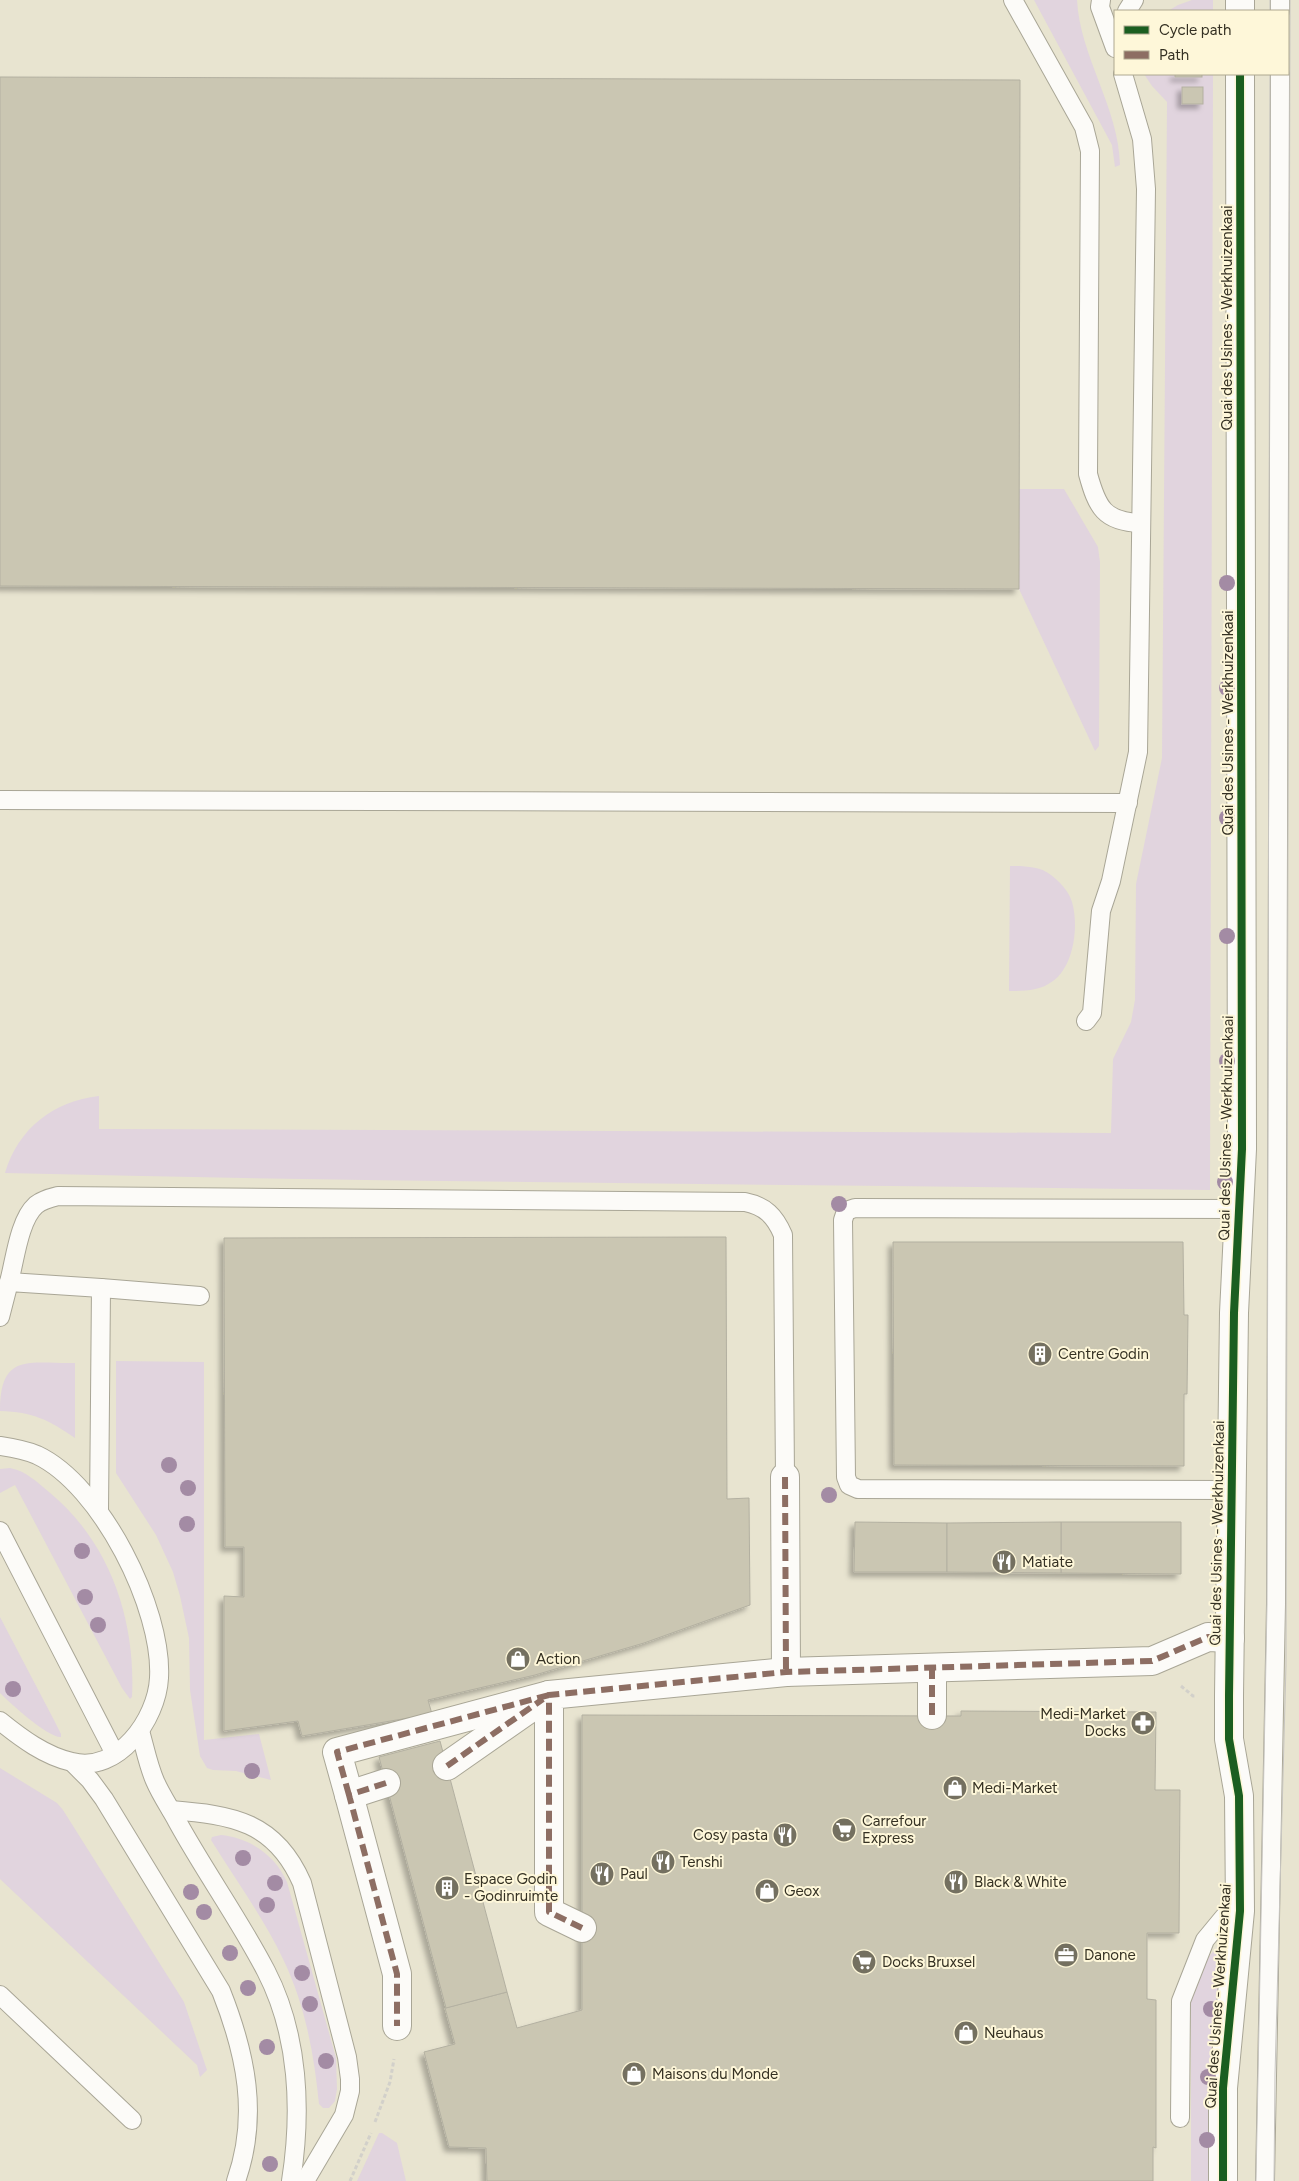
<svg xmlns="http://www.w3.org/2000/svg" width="1299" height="2181" font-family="Figtree,sans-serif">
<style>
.green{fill:#e1d4de}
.building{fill:#cac6b2;stroke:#b3b0a1;filter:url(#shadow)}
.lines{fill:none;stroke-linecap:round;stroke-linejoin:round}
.lane-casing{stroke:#a9a696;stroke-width:20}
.street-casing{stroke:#a9a696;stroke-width:30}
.path{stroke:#d2d0ca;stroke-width:3;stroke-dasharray:4 2.5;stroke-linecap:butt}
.lane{stroke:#fcfbf8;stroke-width:18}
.street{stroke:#fcfbf8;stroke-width:28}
.tram{stroke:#c7c5c0;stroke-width:1}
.quiet{stroke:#8d6e63;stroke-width:6;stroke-dasharray:12 6;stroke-linecap:butt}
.cycleway-casing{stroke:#fef7d9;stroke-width:11}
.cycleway{stroke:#1b5e20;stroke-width:8}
.tree{fill:#a38ba4}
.labels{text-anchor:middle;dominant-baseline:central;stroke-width:4;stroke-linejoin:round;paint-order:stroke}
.street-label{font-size:15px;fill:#353123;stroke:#fef7d9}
.poi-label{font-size:15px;fill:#353123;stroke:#fef7d9;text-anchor:start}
</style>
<defs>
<filter id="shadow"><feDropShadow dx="-4.5" dy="4.5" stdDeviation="2.5" flood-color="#0004"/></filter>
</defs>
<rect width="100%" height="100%" fill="#e8e4d0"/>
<g class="green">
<path d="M1034 0H1077C1080 57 1119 108 1120 165L1115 167 1112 145Z"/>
<polygon points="1192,0 1213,0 1213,11 1168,11 1178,5"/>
<path d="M1144 74H1213L1210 1190C808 1184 406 1183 5 1173 18 1129 53 1101 99 1096V1129L1111 1133 1113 1059 1131 1022 1135 1000 1136 884 1162 758 1167 102 1152 86Z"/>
<polygon points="1019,489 1064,489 1098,547 1100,562 1099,746 1095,751 1019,589"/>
<path d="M1010 866C1023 866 1040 866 1051 875 1059 881 1069 891 1072 902 1079 926 1074 966 1053 981 1040 991 1025 991 1009 991Z"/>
<polygon points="116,1361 204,1362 204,1740 259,1734 271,1780 236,1771 213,1770 207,1768 200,1756 190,1690 189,1638 180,1596 173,1572 156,1535 116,1473"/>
<path d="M75 1363V1438C49 1420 33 1412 0 1411 0 1352 29 1364 75 1363Z"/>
<path d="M10 1468C26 1471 37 1482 49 1492 110 1542 136 1620 132 1697L130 1699 122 1688 15 1485 0 1493V1469Z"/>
<path d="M0 1617 55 1722 61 1734V1737C48 1738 10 1703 0 1693Z"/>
<polygon points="0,1768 57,1803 63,1810 184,2002 207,2070 200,2077 197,2065 0,1879"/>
<path d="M221 1835C250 1838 275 1855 287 1882L336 2058 337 2089 335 2101 329 2108H323L319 2104C314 2054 305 2004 283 1959 263 1917 235 1879 211 1840L212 1837Z"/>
<polygon points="1220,1943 1225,1945 1213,2181 1191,2181 1191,2001 1208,1958"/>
<polygon points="379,2133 382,2133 397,2143 406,2181 357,2181"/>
</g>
<g class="building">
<rect x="1175" y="74" width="27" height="3"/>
<polygon points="0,77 1020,80 1019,589 0,586"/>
<rect x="1182" y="87" width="21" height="17"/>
<polygon points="726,1237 727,1499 749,1498 750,1605 644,1643 535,1675 428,1700 432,1714 302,1736 298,1721 224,1731 224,1596 244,1597 244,1547 225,1547 224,1238"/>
<polygon points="893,1242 1183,1242 1184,1315 1188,1315 1187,1394 1184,1394 1184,1466 894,1465"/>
<polygon points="855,1522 947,1523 947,1572 854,1572"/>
<polygon points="1061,1522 1181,1522 1181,1574 1061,1573"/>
<polygon points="1061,1522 1061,1573 947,1572 947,1523"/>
<polygon points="961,1711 1156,1712 1155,1790 1180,1790 1179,1933 1147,1933 1147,1999 1156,2000 1156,2148 1153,2147 1153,2181 487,2181 486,2148 449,2147 424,2052 455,2044 445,2008 507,1992 517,2028 582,2010 582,1715 961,1716"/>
<polygon points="440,1741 507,1992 446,2008 379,1757"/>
</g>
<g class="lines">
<defs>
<g id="lane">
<path d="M1013 0 1084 127 1090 151 1088 474C1097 507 1104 522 1141 523"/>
<polyline points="1101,0 1100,7 1115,48"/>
<polyline points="1280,0 1280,11"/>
<polyline points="1127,11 1134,0"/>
<polyline points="0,800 1128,803"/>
<polyline points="1086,1021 1092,1013 1101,911 1111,881 1138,752 1146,189 1142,139 1123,74"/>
<path d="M9 1282C15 1260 19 1220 36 1205 42 1200 50 1198 58 1196L745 1202C765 1206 775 1216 783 1235L785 1477"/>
<polyline points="101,1288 200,1296"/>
<polyline points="0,1317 9,1282 101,1288 99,1510"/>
<path d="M0 1446C13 1448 25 1450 37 1455 101 1485 163 1609 159 1678 157 1719 118 1774 72 1762 45 1756 21 1738 0 1721"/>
<polyline points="1231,1490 858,1489 849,1485 846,1477 843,1220 846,1211 855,1208 1239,1209"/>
<polyline points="0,1531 115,1754"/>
<path d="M140 1731C145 1748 148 1765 155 1781 161 1795 170 1808 177 1821 205 1872 239 1919 266 1971 299 2035 302 2111 291 2181"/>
<path d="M73 1763 90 1780 104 1799 221 1991C246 2054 259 2116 236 2181"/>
<path d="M171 1810C232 1815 275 1821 302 1883L347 2057 350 2079V2091L344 2115 305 2181"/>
<polyline points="0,1995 132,2120"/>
<polyline points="1180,2118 1181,2001 1205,1940 1224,1917 1240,1911"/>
<polyline points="1265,2181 1276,1604 1280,74"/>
</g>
<g id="street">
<polyline points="1240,11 1240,0"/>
<polyline points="785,1477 786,1672"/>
<polyline points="932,1715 932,1668"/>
<polyline points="447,1766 533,1706"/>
<polyline points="386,1783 349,1795 397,1974 397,2026"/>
<polyline points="349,1795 337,1752 549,1695"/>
<polyline points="582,1928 549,1912 549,1695 786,1672 1152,1661 1208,1637 1230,1638"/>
<polyline points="1223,2181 1223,2088 1240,1911 1239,1796 1229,1739 1229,1696 1234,1313 1242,1149 1240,74"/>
</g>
</defs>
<use href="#lane" class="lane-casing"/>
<use href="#street" class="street-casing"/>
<g class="path">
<polyline points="1181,1686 1193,1696 1196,1696"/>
<polyline points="375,2122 390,2082 394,2059"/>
<polyline points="350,2181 371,2133"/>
</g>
<use href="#lane" class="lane"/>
<use href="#street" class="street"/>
<g class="tram">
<polyline points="1270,0 1270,11"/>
<polyline points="1256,2181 1267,1604 1270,74"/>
<polyline points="1274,2181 1275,2074 1286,1665 1290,0"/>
</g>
<g class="quiet">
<polyline points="785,1477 786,1672"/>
<polyline points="932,1715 932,1668"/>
<polyline points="447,1766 543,1699"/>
<polyline points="386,1783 349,1795 397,1974 397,2026"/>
<polyline points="349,1795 337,1752 549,1695"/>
<polyline points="582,1928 549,1912 549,1695 786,1672 1152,1661 1208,1637 1230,1638"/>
</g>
<defs>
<polyline id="cycleway" points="1223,2181 1223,2088 1240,1911 1239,1796 1229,1739 1229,1696 1234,1313 1242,1149 1240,74"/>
</defs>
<use href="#cycleway" class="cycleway-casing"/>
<use href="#cycleway" class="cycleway"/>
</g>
<g class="tree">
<circle cx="1227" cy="583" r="8"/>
<circle cx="1227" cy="688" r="8"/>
<circle cx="1227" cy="818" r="8"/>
<circle cx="1227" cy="936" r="8"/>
<circle cx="1227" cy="1061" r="8"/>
<circle cx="1225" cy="1182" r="8"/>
<circle cx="839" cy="1204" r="8"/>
<circle cx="169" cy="1465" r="8"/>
<circle cx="188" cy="1488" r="8"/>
<circle cx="829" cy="1495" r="8"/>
<circle cx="187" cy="1524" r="8"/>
<circle cx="82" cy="1551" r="8"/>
<circle cx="85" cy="1597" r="8"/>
<circle cx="98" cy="1625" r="8"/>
<circle cx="13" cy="1689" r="8"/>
<circle cx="252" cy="1771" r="8"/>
<circle cx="243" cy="1858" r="8"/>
<circle cx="275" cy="1883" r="8"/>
<circle cx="191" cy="1892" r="8"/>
<circle cx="267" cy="1905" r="8"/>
<circle cx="204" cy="1912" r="8"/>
<circle cx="230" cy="1953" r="8"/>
<circle cx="302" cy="1973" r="8"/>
<circle cx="248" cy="1988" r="8"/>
<circle cx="310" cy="2004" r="8"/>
<circle cx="1211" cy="2009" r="8"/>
<circle cx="267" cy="2047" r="8"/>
<circle cx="326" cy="2061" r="8"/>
<circle cx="1208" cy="2077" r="8"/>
<circle cx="1207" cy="2140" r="8"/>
<circle cx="270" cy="2164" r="8"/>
</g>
<defs>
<symbol id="building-disc" viewBox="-11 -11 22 22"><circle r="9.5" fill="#747060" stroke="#fef7d9"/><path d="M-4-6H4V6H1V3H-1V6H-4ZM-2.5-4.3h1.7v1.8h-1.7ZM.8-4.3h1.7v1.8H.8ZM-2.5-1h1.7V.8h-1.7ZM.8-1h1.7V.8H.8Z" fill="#fff"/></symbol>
<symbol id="restaurant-disc" viewBox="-11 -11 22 22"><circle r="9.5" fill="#747060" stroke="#fef7d9"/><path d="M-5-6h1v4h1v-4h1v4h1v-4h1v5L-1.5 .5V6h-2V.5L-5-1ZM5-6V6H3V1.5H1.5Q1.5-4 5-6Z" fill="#fff"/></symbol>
<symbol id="shop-disc" viewBox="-11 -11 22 22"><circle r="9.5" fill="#747060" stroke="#fef7d9"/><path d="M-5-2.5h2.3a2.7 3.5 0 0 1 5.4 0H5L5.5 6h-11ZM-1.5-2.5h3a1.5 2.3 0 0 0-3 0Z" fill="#fff"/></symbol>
<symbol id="pharmacy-disc" viewBox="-11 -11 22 22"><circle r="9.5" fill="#747060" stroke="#fef7d9"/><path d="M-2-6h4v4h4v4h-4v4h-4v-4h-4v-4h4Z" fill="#fff"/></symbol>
<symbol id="supermarket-disc" viewBox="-11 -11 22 22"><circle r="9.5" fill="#747060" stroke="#fef7d9"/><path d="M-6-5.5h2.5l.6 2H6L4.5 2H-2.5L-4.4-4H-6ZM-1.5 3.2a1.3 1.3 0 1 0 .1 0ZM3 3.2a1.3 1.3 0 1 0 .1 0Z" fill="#fff"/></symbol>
<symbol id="office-disc" viewBox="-11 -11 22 22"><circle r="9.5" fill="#747060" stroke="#fef7d9"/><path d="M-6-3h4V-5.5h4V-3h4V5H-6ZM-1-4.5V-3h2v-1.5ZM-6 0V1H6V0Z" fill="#fff"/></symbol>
</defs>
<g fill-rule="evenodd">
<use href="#building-disc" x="1026" y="1340" width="28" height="28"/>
<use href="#restaurant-disc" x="990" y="1548" width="28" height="28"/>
<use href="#shop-disc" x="504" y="1645" width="28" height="28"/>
<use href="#pharmacy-disc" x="1129" y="1709" width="28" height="28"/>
<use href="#shop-disc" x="941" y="1774" width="28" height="28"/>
<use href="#supermarket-disc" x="830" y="1816" width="28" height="28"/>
<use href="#restaurant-disc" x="771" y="1821" width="28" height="28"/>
<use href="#restaurant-disc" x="649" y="1848" width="28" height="28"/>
<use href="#restaurant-disc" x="588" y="1860" width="28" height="28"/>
<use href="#restaurant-disc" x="942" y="1868" width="28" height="28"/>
<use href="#building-disc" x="433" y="1874" width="28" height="28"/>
<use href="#shop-disc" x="753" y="1877" width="28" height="28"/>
<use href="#office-disc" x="1052" y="1941" width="28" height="28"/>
<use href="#supermarket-disc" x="850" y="1948" width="28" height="28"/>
<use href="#shop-disc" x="952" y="2019" width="28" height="28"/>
<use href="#shop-disc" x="620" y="2060" width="28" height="28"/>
</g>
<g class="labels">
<g class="street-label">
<text transform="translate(1227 318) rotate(-90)">Quai des Usines - Werkhuizenkaai</text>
<text transform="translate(1228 723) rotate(-90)">Quai des Usines - Werkhuizenkaai</text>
<text transform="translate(1226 1128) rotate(-89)">Quai des Usines - Werkhuizenkaai</text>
<text transform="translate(1217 1533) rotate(-89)">Quai des Usines - Werkhuizenkaai</text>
<text transform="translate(1218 1996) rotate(-86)">Quai des Usines - Werkhuizenkaai</text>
</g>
<g class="poi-label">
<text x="1058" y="1354">Centre Godin</text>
<text x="1022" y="1562">Matiate</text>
<text x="536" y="1659">Action</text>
<text x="1126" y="1714" text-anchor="end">Medi-Market<tspan x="1126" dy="17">Docks</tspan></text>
<text x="972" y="1788">Medi-Market</text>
<text x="862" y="1821">Carrefour<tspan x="862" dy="17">Express</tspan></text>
<text x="768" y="1835" text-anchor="end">Cosy pasta</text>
<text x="680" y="1862">Tenshi</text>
<text x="620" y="1874">Paul</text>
<text x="464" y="1879">Espace Godin<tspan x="464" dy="17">- Godinruimte</tspan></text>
<text x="974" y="1882">Black &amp; White</text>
<text x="784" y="1891">Geox</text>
<text x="1084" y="1955">Danone</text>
<text x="882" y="1962">Docks Bruxsel</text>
<text x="984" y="2033">Neuhaus</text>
<text x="652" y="2074">Maisons du Monde</text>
</g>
</g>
<rect x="1114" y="10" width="175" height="65" fill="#fef7d9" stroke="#aea890"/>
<rect x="1124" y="26" width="25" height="8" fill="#1b5e20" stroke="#aea890"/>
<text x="1159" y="35" font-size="15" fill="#353123">Cycle path</text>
<rect x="1124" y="51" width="25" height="8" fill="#8d6e63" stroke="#aea890"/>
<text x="1159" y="60" font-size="15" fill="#353123">Path</text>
</svg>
